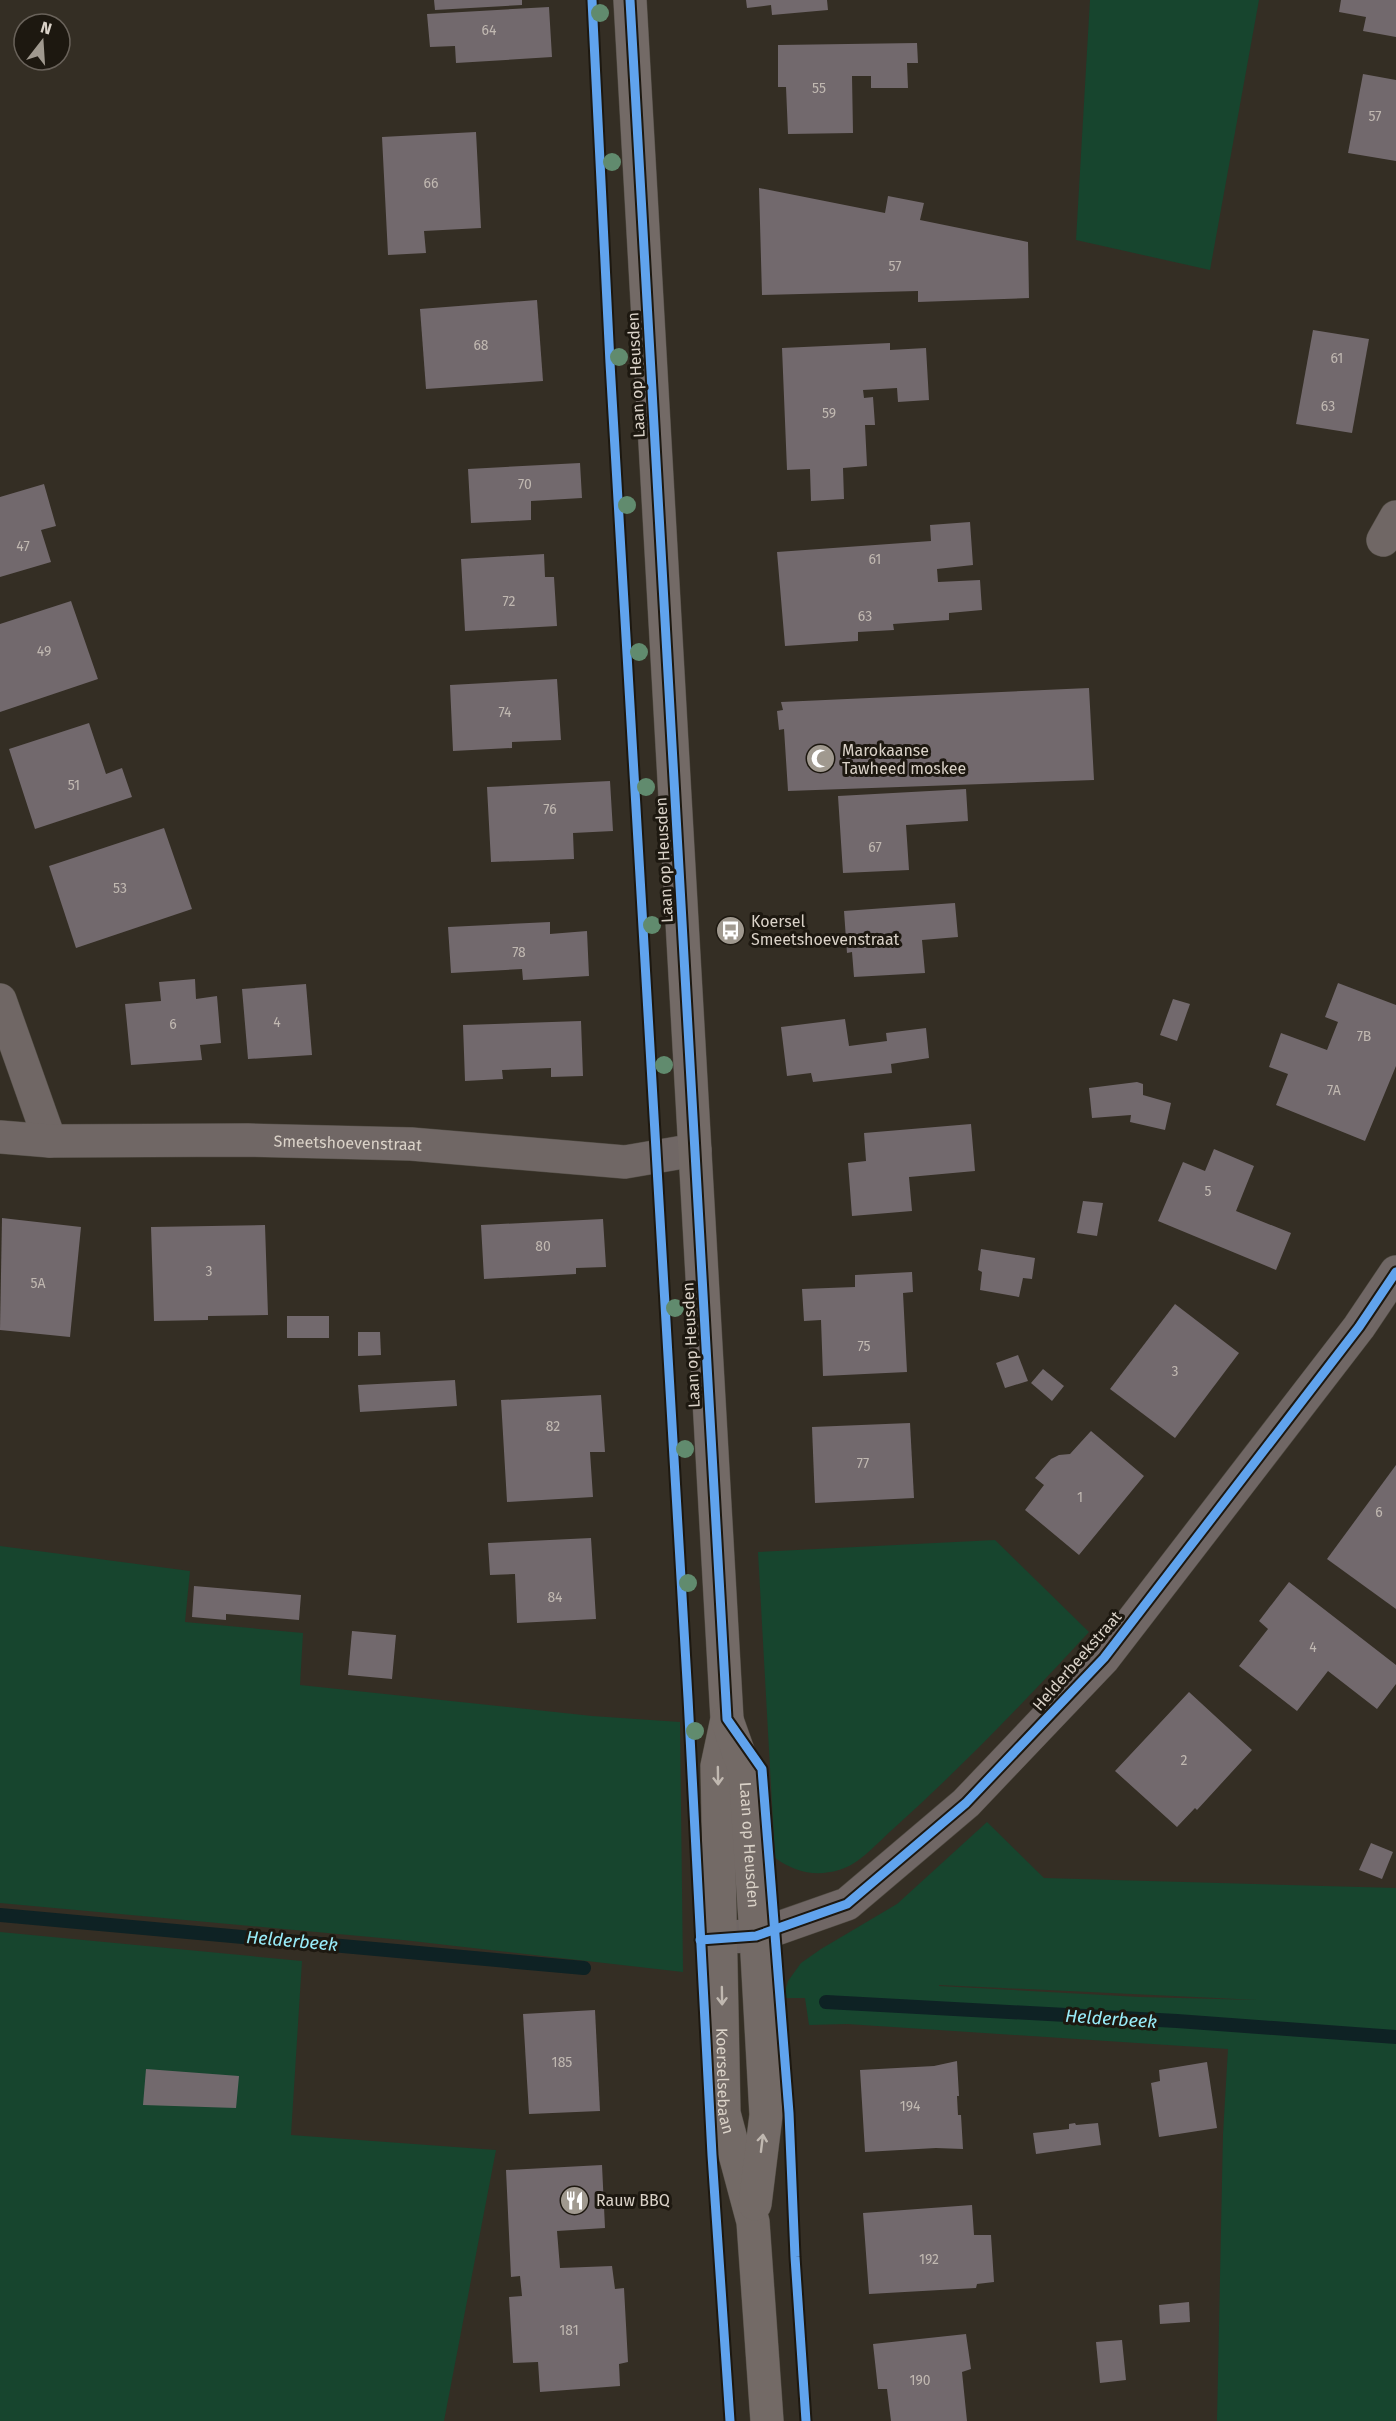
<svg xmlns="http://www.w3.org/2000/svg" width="1396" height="2421" font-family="'Fira Sans',sans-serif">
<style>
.green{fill:#17452e;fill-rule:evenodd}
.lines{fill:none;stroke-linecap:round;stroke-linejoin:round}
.stream{stroke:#0e2224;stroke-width:14}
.building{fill:#72696d}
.street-casing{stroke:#504b43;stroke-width:34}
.secondary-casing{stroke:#504b43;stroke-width:34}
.street{stroke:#706765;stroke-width:33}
.secondary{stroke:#736a66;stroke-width:33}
.cycleway-casing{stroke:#1d1810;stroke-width:13}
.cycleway{stroke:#60a3ed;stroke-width:9}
.tree{fill:#618b6e}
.oneway{stroke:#c0b8b0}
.labels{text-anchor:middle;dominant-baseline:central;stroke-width:6;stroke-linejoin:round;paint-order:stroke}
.number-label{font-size:14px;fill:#c0b8b1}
.street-label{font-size:16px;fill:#dad2c8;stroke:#1d1810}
.poi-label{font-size:16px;fill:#dad2c8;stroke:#1d1810;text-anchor:start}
.water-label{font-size:18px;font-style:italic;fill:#98ecf9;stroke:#1d1810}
</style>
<rect width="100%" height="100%" fill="#342e24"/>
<g class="green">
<polygon points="1090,0 1259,0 1210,270 1076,240"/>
<path d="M995 1540 1089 1632C1026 1700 962 1767 893 1829 878 1842 859 1865 839 1870 815 1877 795 1872 775 1858L758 1552Z"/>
<polygon points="0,1546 190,1571 185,1622 303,1633 300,1685 592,1716 680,1722 683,1972 403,1940 0,1903"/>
<path d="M987 1822 1044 1878 1396 1888V2421H1217L1223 2134 1228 2049 847 2024 809 2025 805 1998H783L788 1981 801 1963 821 1949 897 1904ZM939 1986V1985L1258 2000 1140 1997Z"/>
<polygon points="0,1932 302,1961 291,2135 496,2150 444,2421 0,2421"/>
</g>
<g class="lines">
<g class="stream">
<polyline points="0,1915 584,1968"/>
<polyline points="826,2002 1177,2021 1396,2037"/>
</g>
</g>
<g class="building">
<polygon points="434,0 522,0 522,5 435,10"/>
<polygon points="746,0 827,0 828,10 772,15 771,5 747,8"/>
<polygon points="1341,0 1396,0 1396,37 1363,31 1366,17 1339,12"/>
<polygon points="549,7 552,57 456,63 455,46 430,47 427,14"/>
<polygon points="917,43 918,63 907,63 908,88 871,88 871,76 852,76 853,133 788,134 786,87 778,87 778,45"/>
<polygon points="1363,74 1396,80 1396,161 1348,153"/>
<polygon points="476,132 481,228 424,231 426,253 388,255 382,137"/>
<polygon points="759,188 885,213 888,196 924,203 920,220 1028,242 1029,298 918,302 918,291 762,295"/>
<polygon points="537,300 543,381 426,389 420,309"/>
<polygon points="1313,330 1369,339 1352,433 1296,424"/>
<polygon points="890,343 890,350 926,348 929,400 898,402 897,388 863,390 864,398 873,397 875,425 865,425 867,466 843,468 844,499 811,501 810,469 787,470 782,348"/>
<polygon points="580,463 582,498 531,501 531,520 471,523 468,469"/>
<polygon points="44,484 56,526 41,530 51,562 0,577 0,497"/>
<polygon points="970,522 973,565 937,569 938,582 980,580 982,610 949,613 949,620 893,624 894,630 858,632 858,641 785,646 777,552 931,541 930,525"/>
<polygon points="544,554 545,577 554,577 557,626 465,631 461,559"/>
<polygon points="71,601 98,679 0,712 0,624"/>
<polygon points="557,679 561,740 512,742 512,748 453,751 450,685"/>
<polygon points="1089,688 1094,780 788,791 784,729 779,730 777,711 783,710 781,702"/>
<polygon points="89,723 106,774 122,768 132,797 35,829 9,749"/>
<polygon points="610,781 613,831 573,833 574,859 491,862 487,787"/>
<polygon points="966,789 968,821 906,825 909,870 843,873 838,796"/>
<polygon points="164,828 192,909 76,948 49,866"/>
<polygon points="955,903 958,937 922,940 925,973 854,977 852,952 847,953 844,911"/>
<polygon points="550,922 550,934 587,931 589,976 523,980 522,969 451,973 448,927"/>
<polygon points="195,979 196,999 217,996 221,1043 200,1045 202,1060 131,1065 125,1004 161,1001 159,982"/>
<polygon points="1338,983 1396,1005 1396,1066 1365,1141 1276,1105 1288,1074 1269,1067 1281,1033 1327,1050 1338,1022 1325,1017"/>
<polygon points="306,984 312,1055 248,1059 242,989"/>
<polygon points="1173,999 1190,1004 1177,1041 1160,1035"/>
<polygon points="845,1019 849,1046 887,1041 886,1033 926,1028 929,1058 891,1064 892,1073 813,1082 811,1073 787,1076 781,1027"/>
<polygon points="581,1021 583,1076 551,1077 551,1068 502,1070 503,1079 465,1081 463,1025"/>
<polygon points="1137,1082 1143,1084 1143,1095 1171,1103 1165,1130 1130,1122 1131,1115 1092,1118 1089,1088"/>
<polygon points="971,1124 975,1171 909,1177 912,1211 852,1216 848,1163 866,1161 864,1133"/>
<polygon points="1214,1149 1254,1166 1236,1211 1291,1233 1276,1270 1158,1221 1183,1162 1205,1171"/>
<polygon points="1083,1201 1103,1203 1097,1236 1077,1233"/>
<polygon points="2,1218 81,1227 70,1337 0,1330"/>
<polygon points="603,1219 606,1267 576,1268 576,1274 484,1279 481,1225"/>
<polygon points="265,1225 268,1315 208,1316 208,1320 154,1321 151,1227"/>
<polygon points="981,1249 1035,1258 1032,1279 1023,1278 1019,1297 980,1290 982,1272 978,1270"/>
<polygon points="912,1272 913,1292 903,1293 907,1372 823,1376 821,1320 804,1321 802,1289 855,1287 855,1275"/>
<polygon points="1175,1304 1239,1353 1175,1438 1110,1389"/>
<rect x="287" y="1316" width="42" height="22"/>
<polygon points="358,1332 380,1332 381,1355 358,1356"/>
<polygon points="1018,1355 1028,1381 1005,1388 996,1363"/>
<polygon points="1043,1369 1064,1386 1052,1401 1031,1383"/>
<polygon points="455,1380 457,1406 360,1412 358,1385"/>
<polygon points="601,1395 605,1452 590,1452 593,1497 507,1502 501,1400"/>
<polygon points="910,1423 914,1498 815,1503 812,1427"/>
<polygon points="1091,1431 1144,1476 1079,1555 1025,1510 1044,1485 1035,1478 1051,1459 1059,1455 1070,1454"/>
<polygon points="1396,1465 1396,1609 1327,1559"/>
<polygon points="591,1538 596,1619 517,1623 515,1574 490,1575 488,1543"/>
<polygon points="1289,1582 1396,1665 1396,1684 1377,1709 1328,1671 1297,1711 1239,1666 1268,1629 1259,1621"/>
<polygon points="194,1586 301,1595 299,1620 226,1614 226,1620 192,1617"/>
<polygon points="352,1631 396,1635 392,1679 348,1675"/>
<polygon points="1189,1692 1252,1750 1197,1810 1195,1808 1177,1827 1115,1771"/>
<polygon points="1371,1843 1393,1852 1382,1879 1359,1870"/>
<polygon points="595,2010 600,2111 529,2114 523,2014"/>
<polygon points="957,2061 959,2096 957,2096 958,2115 961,2115 963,2149 936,2148 865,2152 860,2070 934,2066"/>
<polygon points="1207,2062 1217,2128 1159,2137 1151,2083 1160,2081 1159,2070"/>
<polygon points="146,2069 239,2076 236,2108 143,2105"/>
<polygon points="1075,2123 1076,2125 1098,2123 1101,2145 1036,2154 1033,2133 1069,2129 1069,2124"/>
<polygon points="602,2165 605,2228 557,2231 560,2268 612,2266 615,2289 624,2288 628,2362 619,2364 620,2386 540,2392 538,2362 513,2363 509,2297 522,2296 520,2276 511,2277 506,2170"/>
<polygon points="972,2205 974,2235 991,2235 994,2282 977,2284 976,2288 869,2294 863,2213"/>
<polygon points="1189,2302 1190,2322 1160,2324 1159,2305"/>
<polygon points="966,2334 971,2369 962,2372 967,2421 891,2421 887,2389 878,2389 873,2344"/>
<polygon points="1122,2340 1126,2380 1100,2383 1096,2342"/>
</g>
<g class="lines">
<defs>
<g id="street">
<polyline points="1383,540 1396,517"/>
<polyline points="0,1000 50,1141"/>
<path id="s1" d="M0 1137 50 1141 248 1140 411 1144 625 1162 695 1150"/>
<polyline points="721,1937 756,1936 847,1904 966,1803 1104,1658 1359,1327 1396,1272"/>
</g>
<g id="secondary">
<path id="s2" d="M630 0 727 1719 717 1766 724 2113 753 2222 767 2421"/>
<path id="s3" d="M727 1720 745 1771 756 1936 766 2115 755 2204"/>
</g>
</defs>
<use href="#street" class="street-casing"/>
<use href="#secondary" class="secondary-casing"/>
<use href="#street" class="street"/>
<use href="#secondary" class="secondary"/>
<defs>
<g id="cycleway">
<polyline points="592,0 610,363 688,1698 712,2155 730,2421"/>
<polyline points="630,0 727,1719 762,1769 789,2113 795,2257 806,2421"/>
<polyline points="700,1940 756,1936 847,1904 966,1803 1104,1658 1359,1327 1396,1272"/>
</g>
</defs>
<use href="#cycleway" class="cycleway-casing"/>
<use href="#cycleway" class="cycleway"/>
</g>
<g class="tree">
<circle cx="600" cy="13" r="9"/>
<circle cx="612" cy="162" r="9"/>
<circle cx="619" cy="357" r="9"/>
<circle cx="627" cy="505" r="9"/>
<circle cx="639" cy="652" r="9"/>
<circle cx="646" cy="787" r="9"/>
<circle cx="652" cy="925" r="9"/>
<circle cx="664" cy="1065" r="9"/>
<circle cx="675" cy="1308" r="9"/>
<circle cx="685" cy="1449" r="9"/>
<circle cx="688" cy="1583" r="9"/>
<circle cx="695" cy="1731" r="9"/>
</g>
<defs><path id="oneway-shaft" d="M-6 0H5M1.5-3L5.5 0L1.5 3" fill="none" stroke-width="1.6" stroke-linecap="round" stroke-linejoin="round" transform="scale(1.5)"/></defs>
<g class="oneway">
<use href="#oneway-shaft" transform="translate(718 1776) rotate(89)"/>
<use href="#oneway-shaft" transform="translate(722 1996) rotate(89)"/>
<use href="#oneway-shaft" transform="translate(762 2143) rotate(-83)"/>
</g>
<defs>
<symbol id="mosque-disc" viewBox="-11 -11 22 22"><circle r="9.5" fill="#a0998f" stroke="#1d1810"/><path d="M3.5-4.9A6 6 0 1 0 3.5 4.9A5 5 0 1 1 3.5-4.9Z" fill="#fff"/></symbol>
<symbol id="bus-disc" viewBox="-11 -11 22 22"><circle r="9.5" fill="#a0998f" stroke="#1d1810"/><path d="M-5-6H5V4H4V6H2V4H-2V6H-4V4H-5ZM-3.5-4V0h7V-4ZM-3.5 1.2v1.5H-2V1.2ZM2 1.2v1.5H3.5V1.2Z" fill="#fff"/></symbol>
<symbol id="restaurant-disc" viewBox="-11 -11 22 22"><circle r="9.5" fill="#a0998f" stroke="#1d1810"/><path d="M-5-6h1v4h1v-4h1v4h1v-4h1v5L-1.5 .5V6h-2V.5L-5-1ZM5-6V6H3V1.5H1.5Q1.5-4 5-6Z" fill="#fff"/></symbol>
</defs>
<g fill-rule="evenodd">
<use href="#mosque-disc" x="804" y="742" width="33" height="33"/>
<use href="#bus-disc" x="714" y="914" width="33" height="33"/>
<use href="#restaurant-disc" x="558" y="2184" width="33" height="33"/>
</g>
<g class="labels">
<g class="number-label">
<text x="489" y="30">64</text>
<text x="819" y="88">55</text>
<text x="1375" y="116">57</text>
<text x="431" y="183">66</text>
<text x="895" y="266">57</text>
<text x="481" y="345">68</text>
<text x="1337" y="358">61</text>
<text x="1328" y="406">63</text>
<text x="829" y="413">59</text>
<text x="525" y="484">70</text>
<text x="23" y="546">47</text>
<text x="875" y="559">61</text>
<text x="509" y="601">72</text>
<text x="865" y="616">63</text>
<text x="44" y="651">49</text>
<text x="505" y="712">74</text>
<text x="74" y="785">51</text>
<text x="550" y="809">76</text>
<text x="875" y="847">67</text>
<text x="120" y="888">53</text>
<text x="519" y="952">78</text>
<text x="277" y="1022">4</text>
<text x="173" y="1024">6</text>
<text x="1364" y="1036">7B</text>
<text x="1334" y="1090">7A</text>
<text x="1208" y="1191">5</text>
<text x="543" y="1246">80</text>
<text x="209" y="1271">3</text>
<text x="38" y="1283">5A</text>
<text x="864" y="1346">75</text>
<text x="1175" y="1371">3</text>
<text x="553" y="1426">82</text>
<text x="863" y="1463">77</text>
<text x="1080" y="1497">1</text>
<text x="1379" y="1512">6</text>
<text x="555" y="1597">84</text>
<text x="1313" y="1647">4</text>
<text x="1184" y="1760">2</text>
<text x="562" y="2062">185</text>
<text x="910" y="2106">194</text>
<text x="929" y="2259">192</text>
<text x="569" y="2330">181</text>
<text x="920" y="2380">190</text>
</g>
<g class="street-label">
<text transform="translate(636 375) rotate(-93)">Laan op Heusden</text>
<text transform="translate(664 860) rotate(-93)">Laan op Heusden</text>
<text stroke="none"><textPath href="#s1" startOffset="348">Smeetshoevenstraat</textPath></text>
<text transform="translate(691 1345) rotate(-93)">Laan op Heusden</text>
<text transform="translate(1077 1661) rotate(-49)">Helderbeekstraat</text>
<text stroke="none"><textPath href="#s3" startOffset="128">Laan op Heusden</textPath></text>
<text stroke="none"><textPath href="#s2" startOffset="2085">Koerselsebaan</textPath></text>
</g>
<g class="poi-label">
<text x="842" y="750">Marokaanse<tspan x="842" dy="18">Tawheed moskee</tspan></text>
<text x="751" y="921">Koersel<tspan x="751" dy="18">Smeetshoevenstraat</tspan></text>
<text x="596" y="2200">Rauw BBQ</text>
</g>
<g class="water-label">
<text transform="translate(292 1941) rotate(5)">Helderbeek</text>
<text transform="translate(1111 2019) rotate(4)">Helderbeek</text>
</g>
</g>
<g transform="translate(42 42) rotate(17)"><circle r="28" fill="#1d1810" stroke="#69625a" stroke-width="1.5"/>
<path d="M0-4.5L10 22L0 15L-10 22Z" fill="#a0998f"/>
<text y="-9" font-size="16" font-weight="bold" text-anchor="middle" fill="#dad2c8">N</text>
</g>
</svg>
